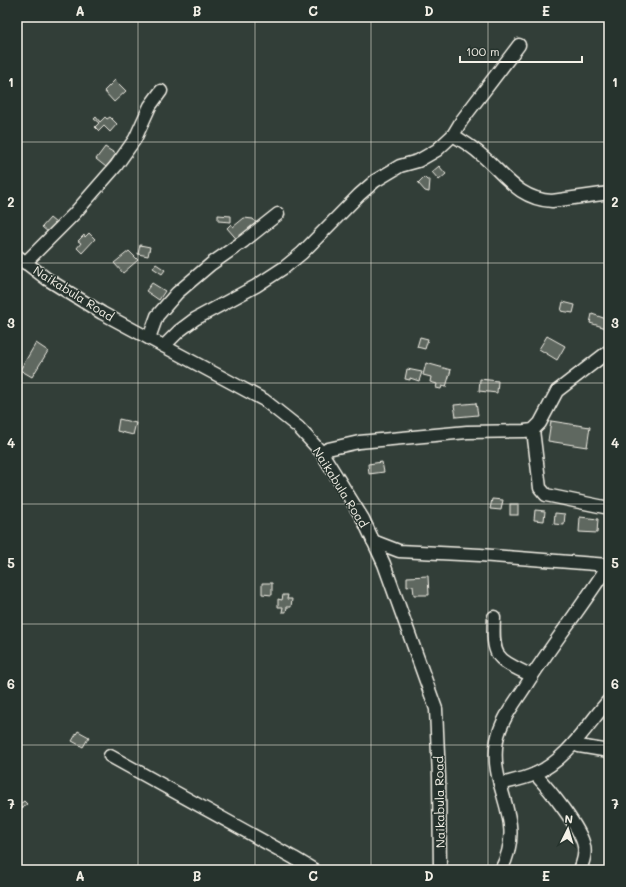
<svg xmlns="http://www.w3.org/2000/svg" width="626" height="887" font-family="Mali,sans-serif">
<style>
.building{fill:#5f6861;stroke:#f4f1e8}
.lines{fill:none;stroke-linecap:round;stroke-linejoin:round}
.minor-casing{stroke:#f4f1e8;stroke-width:15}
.minor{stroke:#26332d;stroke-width:12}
.grid{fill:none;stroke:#f4f1e8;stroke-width:1;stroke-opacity:0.55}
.labels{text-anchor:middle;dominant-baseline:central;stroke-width:3;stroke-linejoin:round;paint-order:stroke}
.street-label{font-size:12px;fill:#f4f1e8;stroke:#26332d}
.neatline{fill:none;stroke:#f4f1e8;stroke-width:1.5}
.grid-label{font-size:13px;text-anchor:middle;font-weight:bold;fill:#f4f1e8}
</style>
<rect width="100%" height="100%" fill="#323e38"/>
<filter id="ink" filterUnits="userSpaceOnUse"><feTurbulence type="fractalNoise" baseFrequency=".025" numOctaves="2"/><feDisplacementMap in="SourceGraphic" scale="8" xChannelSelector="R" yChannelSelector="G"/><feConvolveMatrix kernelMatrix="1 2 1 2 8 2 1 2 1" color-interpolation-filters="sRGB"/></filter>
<g filter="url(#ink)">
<g class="building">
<polygon points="115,80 126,91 114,102 104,91"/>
<polygon points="96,117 100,122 105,117 107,119 110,117 117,124 110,132 104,126 99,131 95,127 99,123 94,119"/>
<polygon points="105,147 116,154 106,167 96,159"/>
<polygon points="439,166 446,174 439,180 432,172"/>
<polygon points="424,177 427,180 430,180 429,192 425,191 418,183"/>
<polygon points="218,215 231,216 231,222 218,221"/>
<polygon points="50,218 56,223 49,233 42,227"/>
<polygon points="244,218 253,219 259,226 240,243 227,228 231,224 233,227"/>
<polygon points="89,233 95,239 82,253 77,248 81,243 78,241 84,235 85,237"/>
<polygon points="140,245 150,247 148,256 138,254"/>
<polygon points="129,251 138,260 123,273 114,263"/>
<polygon points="156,264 165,270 162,274 153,268"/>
<polygon points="152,283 165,291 159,300 146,291"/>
<polygon points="563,302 575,305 573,313 561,311"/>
<polygon points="592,314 609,320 606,328 590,323"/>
<polygon points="547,336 565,346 557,360 539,349"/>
<polygon points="420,337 428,339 425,349 417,347"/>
<polygon points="36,343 48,351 32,377 20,370"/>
<polygon points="426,363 451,370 446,387 442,386 441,389 436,388 437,384 430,382 431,377 423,375"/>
<polygon points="407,369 422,372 419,381 410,378 410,380 405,379"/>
<polygon points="480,379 498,381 497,393 479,391"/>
<polygon points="476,403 478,415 456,417 454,405"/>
<polygon points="119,419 136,423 133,435 117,431"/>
<polygon points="551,421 590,427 587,447 548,441"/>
<polygon points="382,462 384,472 369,474 368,464"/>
<polygon points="492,499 503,500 501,510 490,509"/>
<rect x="510" y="504" width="8" height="11"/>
<polygon points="535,510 545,511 544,521 534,520"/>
<polygon points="555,513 565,514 564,525 554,524"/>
<polygon points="580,517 598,519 597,533 579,532"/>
<polygon points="428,576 429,595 414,595 413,586 407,587 407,577"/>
<polygon points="262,583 272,583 272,595 262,594"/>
<polygon points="283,595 288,595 287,599 292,599 291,607 287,607 286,612 282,612 283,607 278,607 278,599 282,600"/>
<polygon points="78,731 89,737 83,747 72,741"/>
<polygon points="17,800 20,804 24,801 27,804 18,811 17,810"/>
</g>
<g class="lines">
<defs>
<g id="minor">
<path d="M453 135C462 141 471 146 479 153 504 173 517 199 552 201L609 193"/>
<polyline points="17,256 47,279 102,313 264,400 298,427 322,453 363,519 384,564 436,709 439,777 440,870"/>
<polyline points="25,263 74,214 116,166 135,139 150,106 161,91"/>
<polyline points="149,338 157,316 177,293 211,264 244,241 278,214"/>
<polyline points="164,346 179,331 195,319 256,286 285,267 302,253 359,195 375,181 400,166 418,161 437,150 453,135 462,120 519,45"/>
<polyline points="533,430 540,488 546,495 609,508"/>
<polyline points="322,453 328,449 359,442 467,432 524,431 533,430 540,423 557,391 609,351"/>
<polyline points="373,541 399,551 480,555 608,565"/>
<path d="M494 617C492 659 496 658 532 676"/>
<polyline points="574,743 579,746 609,751"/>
<polyline points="110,756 294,858 314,870"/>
<path d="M535 774C548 788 581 828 584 846 586 854 583 862 580 870"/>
<path d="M500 784C512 781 524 779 535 774 567 760 587 725 609 700"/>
<path d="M501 870C528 818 488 790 497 740 501 720 514 704 525 687 551 645 583 606 609 564"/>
</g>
</defs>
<use href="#minor" class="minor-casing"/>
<use href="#minor" class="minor"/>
</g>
</g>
<path class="grid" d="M138 17V870M255 17V870M371 17V870M488 17V870M17 142H609M17 263H609M17 383H609M17 504H609M17 624H609M17 745H609"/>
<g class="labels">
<g class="street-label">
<text transform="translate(74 293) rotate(32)">Naikabula Road</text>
<text transform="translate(341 487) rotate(58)">Naikabula Road</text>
<text transform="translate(439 802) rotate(-91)">Naikabula Road</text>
</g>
</g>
<rect width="626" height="887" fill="none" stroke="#26332d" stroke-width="44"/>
<g transform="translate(568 829) rotate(5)" stroke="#26332d" stroke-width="3" paint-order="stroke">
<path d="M0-3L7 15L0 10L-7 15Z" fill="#f4f1e8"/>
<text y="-6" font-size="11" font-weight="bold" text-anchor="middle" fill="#f4f1e8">N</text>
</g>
<path d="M460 56v6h122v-6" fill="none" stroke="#f4f1e8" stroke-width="2"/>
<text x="466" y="56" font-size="12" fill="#f4f1e8" stroke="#26332d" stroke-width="3" paint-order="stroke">100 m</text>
<rect x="22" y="22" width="582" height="843" class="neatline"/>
<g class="grid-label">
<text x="80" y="16">A</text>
<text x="197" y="16">B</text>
<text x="313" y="16">C</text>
<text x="429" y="16">D</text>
<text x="546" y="16">E</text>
<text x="11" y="87">1</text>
<text x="615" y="87">1</text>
<text x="11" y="207">2</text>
<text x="615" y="207">2</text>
<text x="11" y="328">3</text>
<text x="615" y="328">3</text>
<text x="11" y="448">4</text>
<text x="615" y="448">4</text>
<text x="11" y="568">5</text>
<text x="615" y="568">5</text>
<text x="11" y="689">6</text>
<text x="615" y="689">6</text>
<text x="11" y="809">7</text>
<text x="615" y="809">7</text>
<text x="80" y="881">A</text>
<text x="197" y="881">B</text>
<text x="313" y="881">C</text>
<text x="429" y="881">D</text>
<text x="546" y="881">E</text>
</g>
</svg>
